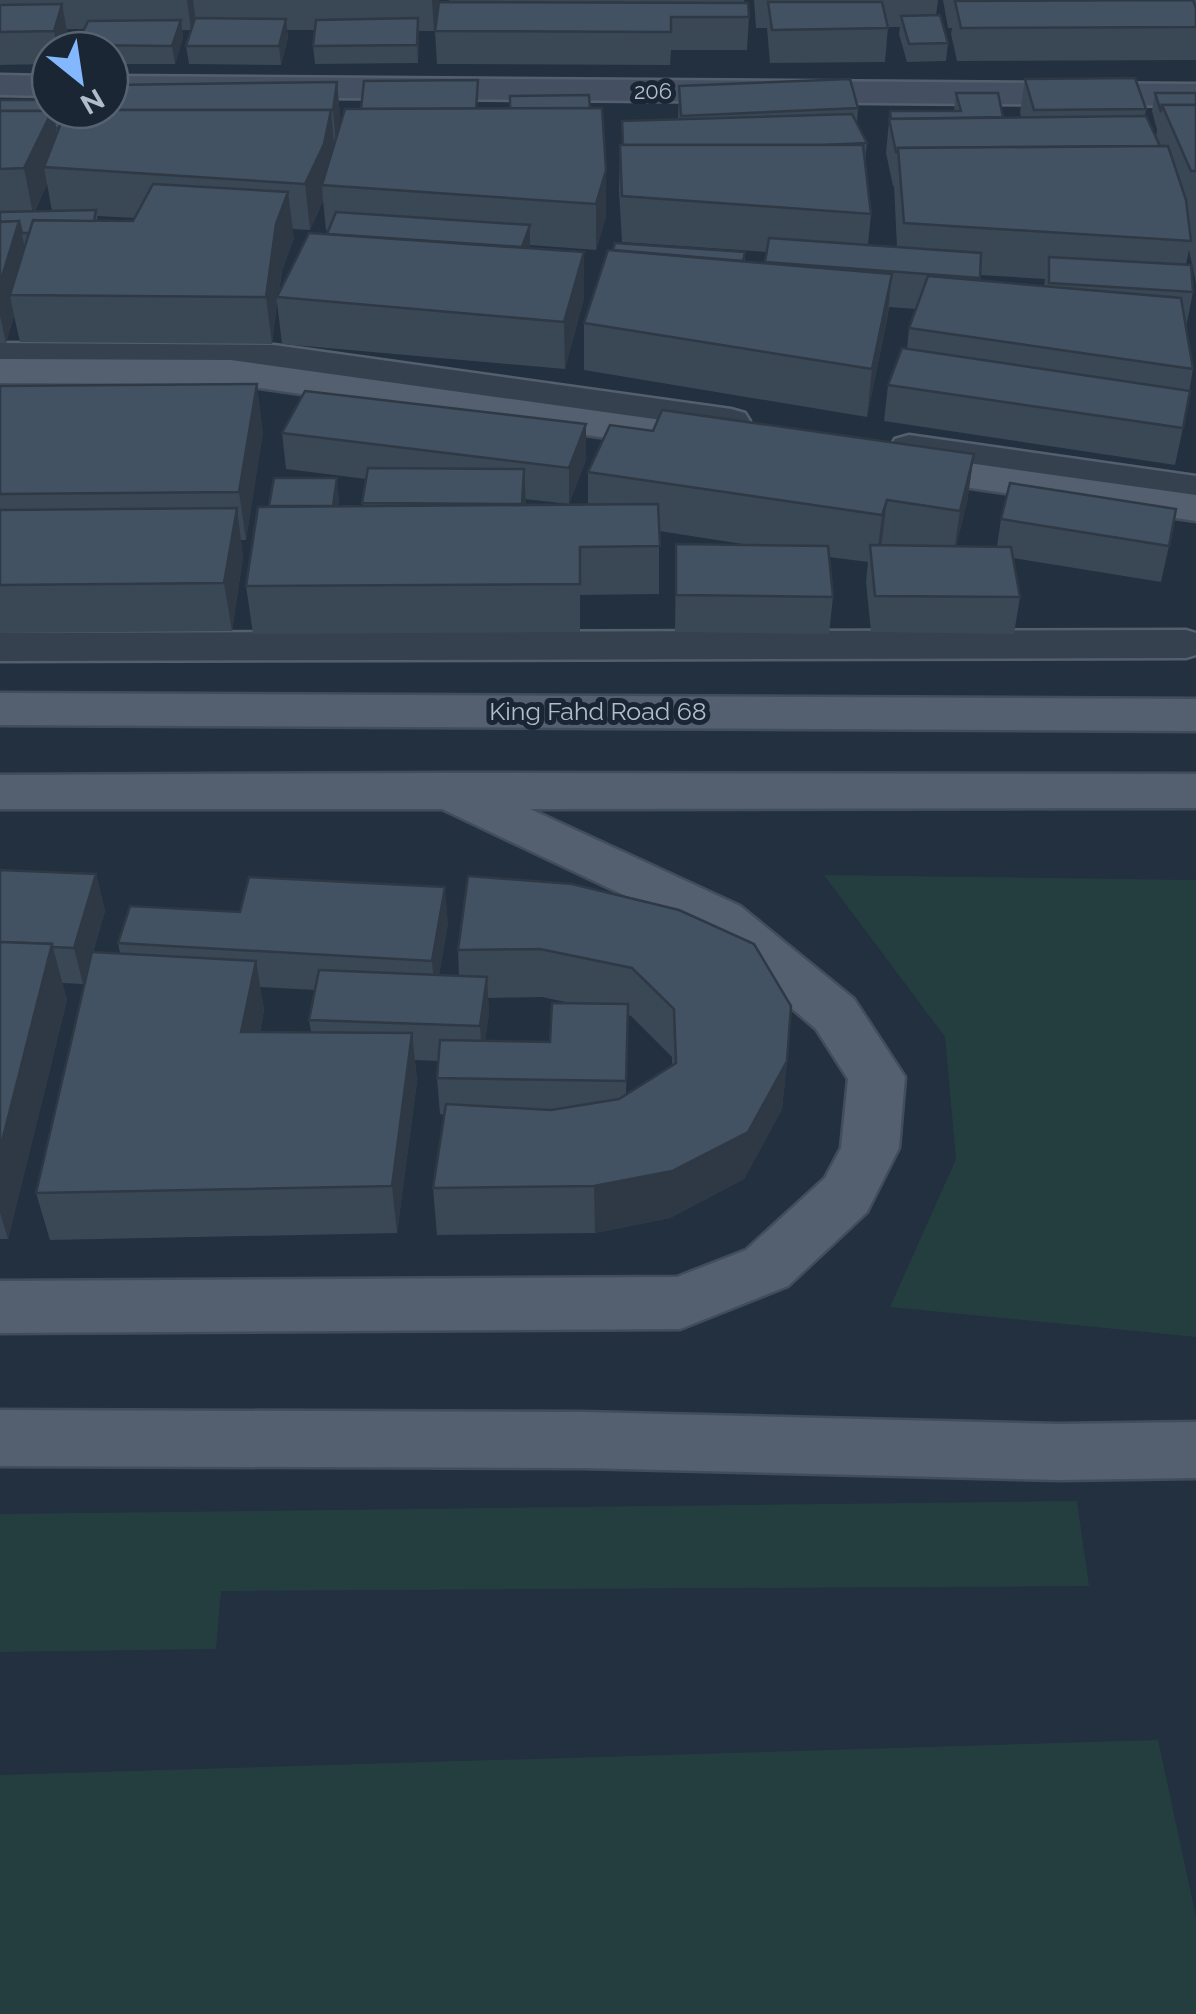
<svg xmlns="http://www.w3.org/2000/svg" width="1196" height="2014" font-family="Raleway,sans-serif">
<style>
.green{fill:#243e40}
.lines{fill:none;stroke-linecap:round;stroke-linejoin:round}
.pedestrian-casing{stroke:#545f6d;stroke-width:5}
.secondary-casing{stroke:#545f6d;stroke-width:5}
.primary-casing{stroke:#424d5b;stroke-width:5}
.pedestrian{fill:#36414f;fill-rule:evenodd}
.secondary{fill:#445062;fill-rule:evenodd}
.primary{fill:#54606f;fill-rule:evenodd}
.wall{fill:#3a4755;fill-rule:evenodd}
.shaded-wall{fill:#2f3945}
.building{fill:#435263;stroke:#2f3945;stroke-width:2.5}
.labels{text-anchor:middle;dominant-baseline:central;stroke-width:10;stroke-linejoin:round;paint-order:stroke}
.far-street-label{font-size:22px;fill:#b2bcca;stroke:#1b2634}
.street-label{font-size:25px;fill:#b2bcca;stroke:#1b2634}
</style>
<rect width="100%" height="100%" fill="#22303f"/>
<g class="green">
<polygon points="824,875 1196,880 1196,1337 890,1307 956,1159 945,1037"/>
<polygon points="1077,1501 1089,1586 221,1591 216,1649 0,1652 0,1514"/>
<polygon points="1158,1740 1196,1917 1196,2014 0,2014 0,1775"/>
</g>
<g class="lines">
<defs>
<g id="pedestrian">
<polygon points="0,343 274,345 731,409 745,413 750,421 745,429 731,433 274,367 0,365"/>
<polygon points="909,435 1196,476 1196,500 895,455 890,447 895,439"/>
<polygon points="1186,630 1196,633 1196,655 1186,658 0,661 0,633"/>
</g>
<g id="secondary">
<polygon points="0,75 50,76 50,96 0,95"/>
<polygon points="110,76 1196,84 1196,106 110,96"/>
</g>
<g id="primary">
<polygon points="0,359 231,360 683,423 698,427 704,436 698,445 683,449 231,384 0,383"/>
<polygon points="897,453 1196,495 1196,521 882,475 875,466 882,457"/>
<polygon points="0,693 1196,699 1196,731 0,725"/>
<polygon points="446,773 1196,774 1196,808 530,809 740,906 854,999 905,1077 899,1148 867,1212 788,1286 680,1329 0,1333 0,1281 677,1277 746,1250 825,1178 841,1148 848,1079 816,1029 702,932 442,809 0,809 0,775"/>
<polygon points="0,1410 583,1412 1059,1424 1196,1422 1196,1478 1059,1480 583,1468 0,1466"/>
</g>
</defs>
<use href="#pedestrian" class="pedestrian-casing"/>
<use href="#secondary" class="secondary-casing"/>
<use href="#primary" class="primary-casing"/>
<use href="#pedestrian" class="pedestrian"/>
<use href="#secondary" class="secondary"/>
<use href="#primary" class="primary"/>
</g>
<g class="wall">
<polygon points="0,0 439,0 434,31 419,31 418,63 315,64 313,46 315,30 287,30 288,37 281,65 189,64 186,46 195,15 191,30 182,30 183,38 175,64 110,64 110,50 78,50 77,45 84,29 67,29 68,37 64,50 50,50 50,64 0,65"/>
<polygon points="449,0 744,0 749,17 747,50 671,50 670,65 437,64 435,31"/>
<polygon points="754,0 938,0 936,16 948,43 946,61 907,62 899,34 900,27 888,27 885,62 770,63 767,28 756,28"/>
<polygon points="943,0 1196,0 1196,60 957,61 951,34 952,28 948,28"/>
<path d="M1025 79 1146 109 1145 116 1156 137 1157 130 1152 111 1155 93H1196V283L1189 250 1186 265 1193 292 1186 327 1193 369 1183 428 1175 465 884 421 888 385 907 349 909 328 916 309 889 307 887 320 867 417 584 370V323L745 252V261L765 263 767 252 622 242 619 191 620 145 678 119 679 86 858 108 857 123 867 143 865 162 871 214 868 245 897 247 894 186H893L886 153 890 111H954L956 93 1003 117H1021L1020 113ZM980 275 1045 279 1044 286 980 280Z"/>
<path d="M337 82 340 116 337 137 479 109 590 108 606 216 596 250 530 245V248L584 298 565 369 282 344 277 302 272 344 20 342 14 316 6 343H0V100L50 110H110ZM47 184 52 211H35ZM323 201 326 230 328 231 327 234 279 293 282 271 294 238 292 229 310 230ZM97 216 135 218 133 221H98Z"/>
<polygon points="0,386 263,432 246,540 241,540 243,557 232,631 0,633"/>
<polygon points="586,424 586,460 569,504 525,499 526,505 588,504 588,472 653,431 974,454 967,502 956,546 997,546 1001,519 1169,546 1161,582 1013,558 1020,597 1014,634 871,632 866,582 868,562 829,557 833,597 829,634 675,632 676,544 749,545 659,531 659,594 580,595 580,632 253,634 246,586 269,506 339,498 338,506 363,506 366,479 286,469 282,433"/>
<path d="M0 870 96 874 105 911 93 952 120 953 118 943 448 923 439 975 459 976 458 950 572 884 787 1061 782 1109 744 1179 670 1218 595 1233 437 1235 433 1188 444 1115 440 1114 437 1078 438 1061 415 1060 417 1081 397 1233 50 1240 36 1193 90 962 83 984 62 983 67 1000 8 1239H0ZM260 987 315 990 309 1020 311 1032H260L264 1010ZM542 997 570 1003 550 1042 485 1040 489 1014 488 998ZM628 1015 631 1016 672 1057V1066L626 1095Z"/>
</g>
<g class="shaded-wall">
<polygon points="187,0 193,0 195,15 191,30"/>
<polygon points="432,0 439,0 434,31"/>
<polygon points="62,4 68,37 64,50 57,50 54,31"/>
<polygon points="418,18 419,36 418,63 417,45"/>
<polygon points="286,19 288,37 281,65 279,46"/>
<polygon points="181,20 183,38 175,64 172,46"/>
<polygon points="337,82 340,116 336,144 333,110"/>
<polygon points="331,110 335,155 322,185 323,201 310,230 305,184"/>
<polygon points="52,111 61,156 44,167 47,184 33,214 24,168"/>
<polygon points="606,170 606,216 596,250 596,204"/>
<polygon points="288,192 294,238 282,271 278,297 277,297 272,344 266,297 276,224"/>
<polygon points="19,221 29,268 10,295 14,316 6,343 0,316 0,283"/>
<polygon points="530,225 530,260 522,248"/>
<polygon points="584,252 584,298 565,369 564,322"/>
<polygon points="892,274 887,320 867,417 872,369"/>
<polygon points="257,384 263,432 246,540 239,492"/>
<polygon points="586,424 586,460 569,504 569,468"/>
<polygon points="974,454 967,502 953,559 960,511"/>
<polygon points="524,469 526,506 522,504"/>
<polygon points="337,478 339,498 333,539 330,519"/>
<polygon points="887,500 881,548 876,564 882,515"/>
<polygon points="237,508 243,557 232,631 224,583"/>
<polygon points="96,874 105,911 83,984 74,948"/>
<polygon points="445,887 448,923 435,997 432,961"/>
<polygon points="52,944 67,1000 8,1239 0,1213 0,1149"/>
<polygon points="256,961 264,1010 250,1080 241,1032"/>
<polygon points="487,977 489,1014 482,1063 480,1026"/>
<polygon points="412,1033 417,1081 397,1233 392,1186"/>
<polygon points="787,1061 782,1109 744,1179 670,1218 595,1233 594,1186"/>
</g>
<g class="building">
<polygon points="1193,0 1196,8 1196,27 961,28 955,1"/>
<polygon points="439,2 748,3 749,17 671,17 671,32 435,31"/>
<polygon points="768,2 882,2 888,28 772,30"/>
<polygon points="62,4 54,31 0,32 0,5"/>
<polygon points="940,15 948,43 909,44 901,16"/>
<polygon points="195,18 286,19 279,46 186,46"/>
<polygon points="418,18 417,45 313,46 316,20"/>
<polygon points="181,20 172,46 77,45 88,21"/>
<polygon points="1135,78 1146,109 1034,110 1025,79"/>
<polygon points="850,79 858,108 681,116 679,86"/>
<polygon points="478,80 476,109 361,109 364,81"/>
<polygon points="337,82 333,110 110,110 110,85"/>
<polygon points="956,93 998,93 1003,117 891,119 890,111 961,111"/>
<polygon points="1155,93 1196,93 1196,105 1162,105 1161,112"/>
<polygon points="589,95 590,108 510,109 510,96"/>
<polygon points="0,100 50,100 50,110 65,110 59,128 55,128 52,111 0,111"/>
<polygon points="1162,105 1196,105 1196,171 1191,171"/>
<polygon points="602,108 606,170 596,204 322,185 345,109"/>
<polygon points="66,110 331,110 324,144 305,184 44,167"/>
<polygon points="0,111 52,111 24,168 0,169"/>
<polygon points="852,114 867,143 822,145 623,145 622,121"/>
<polygon points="1146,116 1160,146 898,148 899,152 896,152 889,119"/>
<polygon points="620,145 863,145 871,214 622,196"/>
<polygon points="1168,146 1186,200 1191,241 904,223 898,148"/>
<polygon points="153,184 288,192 276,224 266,297 10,295 33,220 133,221"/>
<polygon points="96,210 94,221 33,220 29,233 22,233 19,221 0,222 0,212"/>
<polygon points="336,212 530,225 522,247 327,234"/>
<polygon points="19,221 0,283 0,222"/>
<polygon points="309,233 584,252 564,322 277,297"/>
<polygon points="769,238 981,253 980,278 765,262"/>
<polygon points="615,243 745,252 743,261 613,250"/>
<polygon points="608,250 892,274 872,369 584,323"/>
<polygon points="1049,257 1191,265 1193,292 1049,283"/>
<polygon points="928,276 1181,298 1193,369 909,328"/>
<polygon points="902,348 1190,391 1183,428 888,385"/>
<polygon points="257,384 239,492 0,494 0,386"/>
<polygon points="305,391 586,424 569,468 282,433"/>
<polygon points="662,410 974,454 960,511 887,500 882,515 588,472 610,425 653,431"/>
<polygon points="368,468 524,469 522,504 362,503"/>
<polygon points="274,478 337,478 333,506 269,506"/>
<polygon points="1010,483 1176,509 1169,546 1001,519"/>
<polygon points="658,504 660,546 580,547 580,584 246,586 258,507"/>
<polygon points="237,508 224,583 0,585 0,510"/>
<polygon points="676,544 828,546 833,597 676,595"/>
<polygon points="870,545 1011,547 1020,597 875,596"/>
<polygon points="0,870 96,874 74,948 52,947 52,944 0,942"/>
<polygon points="468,876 572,884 679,910 754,944 791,1006 787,1061 748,1132 672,1171 594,1186 433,1188 446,1104 551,1110 619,1099 676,1063 674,1009 632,968 540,949 458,950"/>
<polygon points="249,877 445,887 432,961 118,943 130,906 240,912"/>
<polygon points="0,942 52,944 0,1149"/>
<polygon points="92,952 256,961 241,1032 412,1033 392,1186 36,1193"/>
<polygon points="319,970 487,977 480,1026 309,1020"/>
<polygon points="552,1003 628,1004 626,1081 437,1078 440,1040 550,1042"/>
</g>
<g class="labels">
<g class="far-street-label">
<text x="653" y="91">206</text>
</g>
<g class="street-label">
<text x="598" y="711">King Fahd Road 68</text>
</g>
</g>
<g transform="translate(80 80) rotate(150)"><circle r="48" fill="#1b2634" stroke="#576270" stroke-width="2.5"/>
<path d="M0-8L18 38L0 25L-18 38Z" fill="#83b7fe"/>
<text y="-15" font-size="28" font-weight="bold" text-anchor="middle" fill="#b2bcca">N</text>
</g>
</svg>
